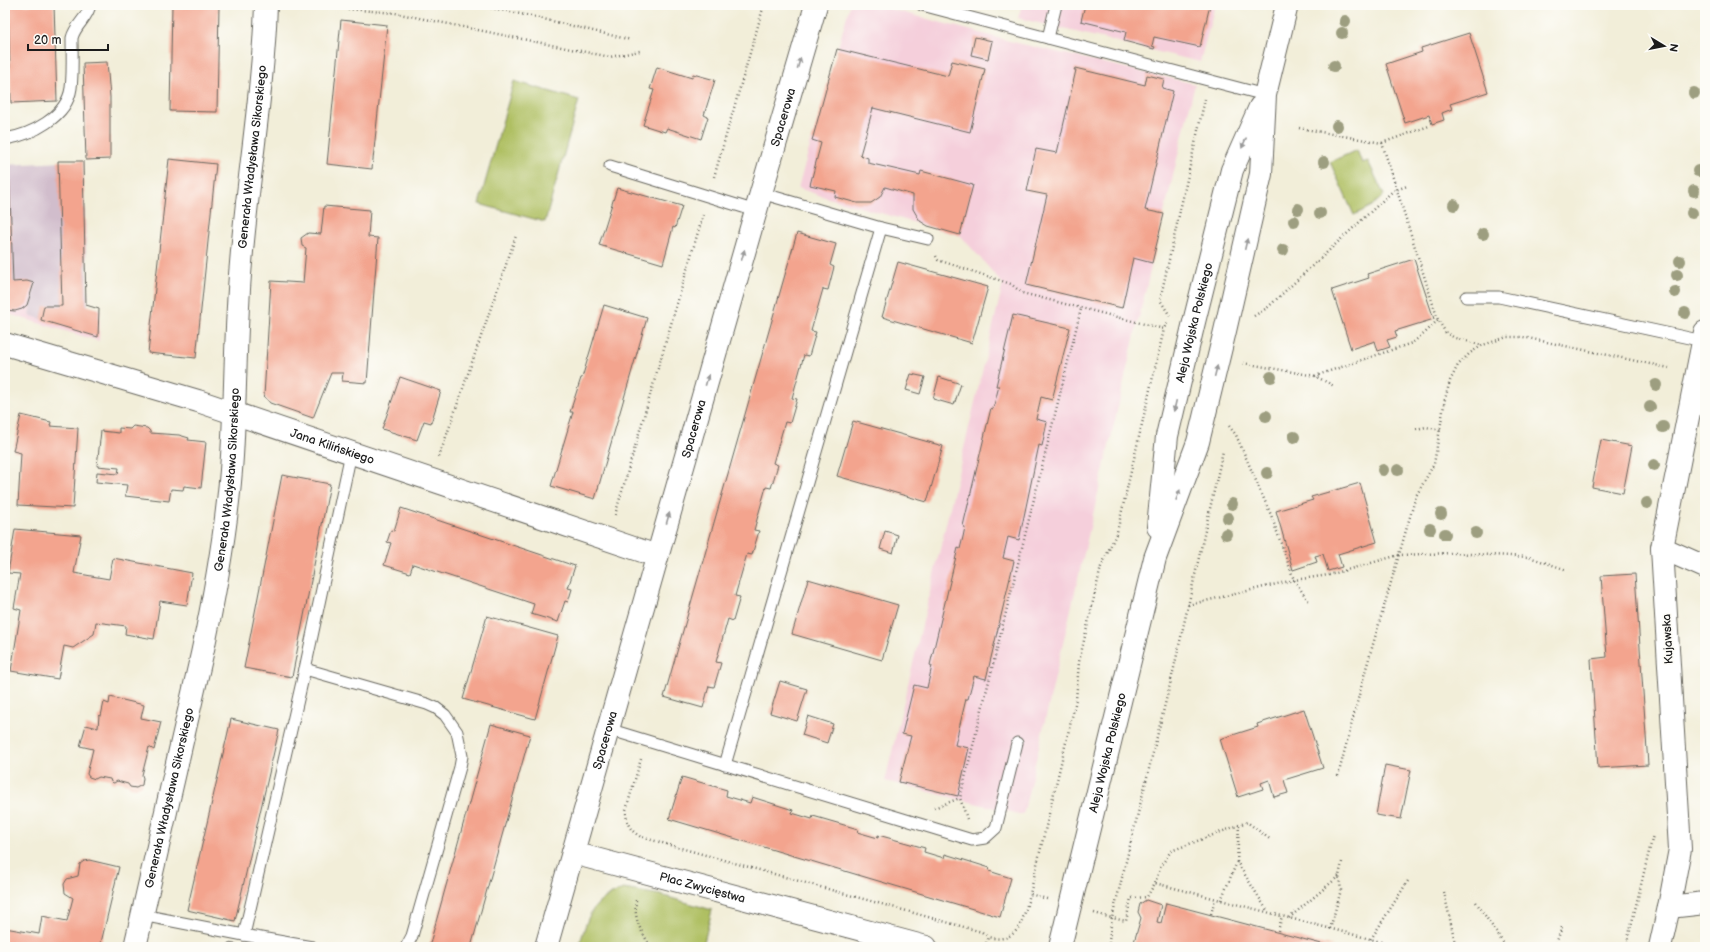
<svg xmlns="http://www.w3.org/2000/svg" width="1710" height="952" font-family="'Balsamiq Sans',sans-serif">
<style>
.built{fill:#f5cfdb}
.industrial{fill:#d1bdcc}
.green{fill:#afbf62;stroke:#666e3f}
.building{fill:#f3a48e}
.lines{fill:none;stroke-linecap:round;stroke-linejoin:round}
.service-casing{stroke:#67665e;stroke-width:13}
.minor-casing{stroke:#67665e;stroke-width:24}
.secondary-casing{stroke:#67665e;stroke-width:24}
.path{stroke:#67665e;stroke-width:2.5;stroke-dasharray:1 3;stroke-linecap:butt}
.service{stroke:#fff;stroke-width:11}
.minor{stroke:#fff;stroke-width:22}
.secondary{stroke:#fff;stroke-width:22}
.tree{fill:#9d9e80}
.oneway{fill:#999}
.labels{text-anchor:middle;dominant-baseline:central;stroke-width:3.5;stroke-linejoin:round;paint-order:stroke}
.street-label{font-size:12px;fill:#1c1c1c;stroke:#fdfcf7}
</style>
<rect width="100%" height="100%" fill="#fdfcf7"/>
<filter id="ink" filterUnits="userSpaceOnUse"><feTurbulence type="fractalNoise" baseFrequency=".025" numOctaves="2"/><feDisplacementMap in="SourceGraphic" scale="8" xChannelSelector="R" yChannelSelector="G"/><feConvolveMatrix kernelMatrix="1 2 1 2 8 2 1 2 1" color-interpolation-filters="sRGB"/></filter>
<filter id="wash" filterUnits="userSpaceOnUse"><feTurbulence type="fractalNoise" baseFrequency=".012" numOctaves="4" result="noise"/><feDisplacementMap in="SourceGraphic" scale="16" xChannelSelector="R" yChannelSelector="G"/><feGaussianBlur stdDeviation="0.9" result="paint"/><feColorMatrix in="noise" values="0 0 0 0 0 0 0 0 0 0 0 0 0 0 0 0 0 1.4 0 .05"/><feComposite in="paint" operator="in"/></filter>
<g filter="url(#wash)">
<rect width="100%" height="100%" fill="#f2eed9"/>
<g class="built">
<polygon points="850,5 876,5 1013,42 1195,84 1136,330 1023,815 885,781 1003,284 961,236 828,198 798,188"/>
<polygon points="1022,5 1215,5 1200,62 1018,18"/>
<polygon points="30,283 35,284 29,315 41,318 46,307 88,306 100,309 99,341 5,313 5,284"/>
</g>
<polygon class="industrial" points="83,161 88,306 46,307 41,319 29,315 35,284 5,284 5,165"/>
<g class="green">
<polygon points="514,81 579,100 545,222 479,204"/>
<polygon points="1357,150 1362,163 1368,161 1384,195 1372,206 1354,215 1330,162"/>
<path d="M623 889 661 895 712 910 704 942 721 947H579C588 916 590 902 623 889Z"/>
</g>
<g id="blocks">
<g class="building">
<polygon points="8,5 54,5 57,101 11,103"/>
<polygon points="172,5 219,5 217,112 170,111"/>
<polygon points="1085,5 1210,5 1200,47 1154,37 1152,46 1155,47 1154,49 1124,41 1126,32 1081,21"/>
<polygon points="341,20 387,25 372,169 327,164"/>
<polygon points="1469,33 1488,92 1450,104 1452,109 1442,113 1444,120 1432,124 1429,115 1405,123 1386,64 1422,52 1421,48"/>
<polygon points="975,37 992,41 988,59 971,55"/>
<polygon points="837,49 948,76 952,61 985,69 970,132 873,108 860,155 868,158 868,163 920,175 921,171 973,185 960,235 928,226 920,221 913,209 913,195 885,187 880,197 871,203 857,203 835,197 836,191 810,185 821,143 812,140 813,137"/>
<polygon points="107,62 110,97 110,159 86,160 83,63"/>
<polygon points="657,67 692,78 693,74 715,80 704,115 708,117 701,139 667,128 665,132 643,125 654,90 650,89"/>
<polygon points="1075,68 1145,85 1147,75 1164,79 1162,88 1173,91 1145,210 1164,214 1152,263 1133,258 1122,308 1026,285 1047,195 1027,191 1036,149 1057,153 1076,70 1074,70"/>
<polygon points="169,159 216,164 196,358 148,353"/>
<polygon points="58,161 83,161 86,305 99,309 98,337 41,320 44,306 62,306"/>
<polygon points="5,165 9,165 13,282 27,281 34,283 27,305 22,309 15,311 5,310"/>
<polygon points="617,188 682,206 675,228 673,227 663,264 599,245"/>
<polygon points="324,206 370,210 368,237 378,238 367,383 342,381 343,373 331,373 313,418 270,403 264,396 271,281 303,283 306,248 302,246 301,238 308,233 321,234"/>
<polygon points="797,233 836,244 830,265 834,267 828,290 823,289 811,331 816,332 809,356 804,355 792,398 797,399 790,423 785,422 773,463 778,465 771,488 766,487 754,530 759,531 752,555 747,554 735,596 740,597 733,621 728,619 722,640 716,662 721,663 714,687 709,686 703,708 664,697"/>
<polygon points="1414,259 1434,319 1395,331 1397,337 1387,340 1390,347 1378,351 1375,341 1351,349 1332,290 1369,278 1367,274"/>
<polygon points="898,262 988,287 972,343 882,317"/>
<polygon points="604,305 647,318 595,499 551,486 573,412 570,412 581,378 582,378"/>
<polygon points="1013,315 1070,328 1052,400 1041,397 1036,419 1047,422 1042,446 1039,445 1019,540 1008,537 1003,558 1014,561 986,679 974,676 968,699 966,699 955,745 969,748 958,796 899,782 911,736 902,734 914,685 927,688 932,666 930,665 958,548 960,549 963,537 965,527 963,526 991,408 993,409 999,386 996,386"/>
<polygon points="911,374 925,377 920,394 906,390"/>
<polygon points="400,377 441,391 431,423 424,421 417,440 382,429"/>
<polygon points="939,377 961,384 954,405 933,399"/>
<polygon points="21,415 51,422 50,426 78,428 73,508 18,505 21,453 13,451"/>
<polygon points="853,421 943,446 927,502 837,476"/>
<polygon points="133,426 147,428 150,431 150,433 179,435 189,438 188,440 206,442 201,488 184,486 183,490 171,489 169,501 125,496 127,485 96,482 97,472 118,474 119,468 97,466 101,431 119,433 119,428 130,429"/>
<polygon points="1601,440 1632,446 1623,493 1592,487"/>
<polygon points="282,475 330,484 292,677 244,668"/>
<polygon points="1360,483 1377,542 1338,554 1342,567 1328,571 1323,554 1315,556 1317,562 1293,570 1276,511 1313,500 1311,497"/>
<polygon points="401,508 575,566 568,588 572,589 568,602 565,601 558,622 531,614 534,604 413,564 410,573 384,565 391,543 387,542 391,530 394,531"/>
<polygon points="15,529 81,535 74,573 109,579 113,558 192,573 187,605 160,601 154,639 125,634 126,626 96,622 94,634 73,648 64,646 58,679 11,671 21,610 14,608 20,574 8,573"/>
<polygon points="885,531 898,535 893,553 880,549"/>
<polygon points="1635,574 1648,765 1598,768 1591,659 1607,657 1601,576"/>
<polygon points="808,579 898,605 882,660 792,634"/>
<polygon points="487,616 558,636 535,719 463,699"/>
<polygon points="780,681 807,689 797,721 770,713"/>
<polygon points="110,697 144,705 141,718 161,722 154,750 149,747 142,775 143,778 142,785 136,788 130,787 128,784 117,781 114,783 111,782 110,779 99,777 95,779 89,777 87,774 93,749 80,746 86,725 98,728 99,715 101,716 104,702 109,704"/>
<polygon points="1304,709 1323,768 1284,780 1288,793 1274,797 1269,780 1261,783 1263,789 1238,797 1220,739 1258,727 1257,724"/>
<polygon points="808,716 833,724 827,743 802,735"/>
<polygon points="231,719 279,730 235,921 187,910"/>
<polygon points="491,724 530,735 471,947 429,947"/>
<polygon points="1385,765 1411,770 1401,819 1376,815"/>
<polygon points="682,777 727,790 726,796 750,803 752,797 793,810 792,813 812,819 813,816 858,829 857,832 878,838 878,835 925,848 924,852 944,858 945,854 990,868 989,871 1011,878 1000,917 669,819"/>
<polygon points="89,860 119,867 100,947 5,947 5,928 39,934 42,916 67,921 73,898 65,893 64,884 67,879 78,876 80,864 84,861"/>
<polygon points="1146,900 1161,905 1157,922 1161,923 1166,903 1333,947 1136,947 1134,942 1141,918 1138,912 1140,904"/>
<polygon points="228,943 249,946 248,947 227,947"/>
</g>
</g>
</g>
<g filter="url(#ink)">
<use href="#blocks" fill-opacity="0" stroke="#67665e" stroke-width="1"/>
<g class="lines">
<defs>
<g id="service">
<polyline points="922,5 1265,95"/>
<polyline points="1048,38 1056,5"/>
<path d="M5 139C31 135 67 117 71 88 73 72 72 54 72 38 75 25 88 18 90 5"/>
<polyline points="610,166 756,211"/>
<polyline points="761,193 881,228 928,239"/>
<polyline points="1466,297 1499,297 1703,341"/>
<polyline points="305,669 427,704 436,708 445,715 457,732 462,756 460,767 412,936 406,947"/>
<polyline points="608,729 972,840 985,838 996,828 1017,743"/>
<polyline points="725,765 881,228"/>
<polyline points="142,915 244,935"/>
<polyline points="312,947 244,935 305,669 351,453"/>
</g>
<g id="minor">
<path id="s1" d="M5 344 198 401 657 556"/>
<polyline points="1662,548 1705,567"/>
<path id="s2" d="M573 853 926 947"/>
<polyline points="1669,907 1705,903"/>
<path id="s3" d="M135 947 202 654C216 589 228 523 232 456 236 392 235 327 241 263 248 177 263 92 266 5"/>
<path id="s4" d="M546 947 761 193 816 5"/>
<polyline points="1660,947 1669,907 1680,849 1662,548 1705,332"/>
</g>
<g id="secondary">
<path id="s5" d="M1158 527 1167 436 1194 322 1232 170 1260 107"/>
<path id="s6" d="M1060 947 1155 558 1198 442 1225 331 1261 174 1265 95 1287 5"/>
</g>
</defs>
<use href="#service" class="service-casing"/>
<use href="#minor" class="minor-casing"/>
<use href="#secondary" class="secondary-casing"/>
<g class="path">
<polyline points="300,5 395,13 610,57 640,51"/>
<polyline points="475,5 531,16 631,40"/>
<polyline points="1299,128 1382,143 1438,320 1446,333 1455,338 1482,345"/>
<polyline points="1382,143 1429,126"/>
<polyline points="714,177 764,5"/>
<polyline points="936,256 938,260 1011,284 1022,293 1164,329 1167,322"/>
<polyline points="1170,316 1160,300 1205,99"/>
<polyline points="1254,316 1267,308 1393,191 1407,186"/>
<polyline points="1243,363 1315,376 1334,386"/>
<polyline points="1315,376 1412,343 1425,333 1438,320"/>
<polyline points="1229,426 1236,435 1271,515 1294,580 1310,603"/>
<polyline points="1416,429 1426,427 1441,430"/>
<polyline points="439,457 516,236"/>
<polyline points="615,515 703,215"/>
<polyline points="1188,605 1294,580 1329,575 1399,555 1453,553 1529,557 1567,570"/>
<path d="M641 759 626 810C626 823 629 830 641 837L982 932 988 937"/>
<polyline points="1338,776 1365,672 1416,496 1434,464 1445,399 1450,381 1458,365 1470,353 1483,345 1507,337 1523,337 1669,368"/>
<polyline points="934,808 960,798"/>
<polyline points="967,819 960,798 1081,309"/>
<polyline points="1239,825 1237,862 1268,912"/>
<polyline points="1155,883 1161,866 1171,851 1247,822 1271,840"/>
<polyline points="1444,892 1456,947"/>
<polyline points="1047,899 1030,894 1076,700 1079,662 1101,567 1117,532 1164,329"/>
<path d="M636 900C634 921 640 929 651 947"/>
<polyline points="1221,900 1237,862"/>
<polyline points="1476,902 1506,947"/>
<polyline points="1094,913 1112,918 1174,668 1223,451"/>
<polyline points="1211,914 1215,899"/>
<polyline points="1289,918 1339,876"/>
<polyline points="1330,929 1341,890 1339,876 1342,862"/>
<polyline points="1278,931 1282,916"/>
<path d="M985 947 988 937C1020 945 1023 918 1030 894"/>
<polyline points="1109,947 1109,941 1112,918 1126,921 1131,898 1147,897 1155,883 1401,947"/>
<polyline points="1369,947 1371,939 1408,881"/>
<polyline points="1555,947 1562,927"/>
<polyline points="1626,947 1653,835"/>
</g>
<use href="#service" class="service"/>
<use href="#minor" class="minor"/>
<use href="#secondary" class="secondary"/>
</g>
<g class="tree">
<circle cx="1345" cy="21" r="6"/>
<circle cx="1342" cy="33" r="6"/>
<circle cx="1334" cy="66" r="6"/>
<circle cx="1694" cy="93" r="6"/>
<circle cx="1337" cy="126" r="6"/>
<circle cx="1324" cy="162" r="6"/>
<circle cx="1698" cy="171" r="6"/>
<circle cx="1694" cy="191" r="6"/>
<circle cx="1454" cy="205" r="6"/>
<circle cx="1298" cy="209" r="6"/>
<circle cx="1320" cy="213" r="6"/>
<circle cx="1692" cy="213" r="6"/>
<circle cx="1294" cy="221" r="6"/>
<circle cx="1483" cy="234" r="6"/>
<circle cx="1283" cy="250" r="6"/>
<circle cx="1680" cy="261" r="6"/>
<circle cx="1677" cy="275" r="6"/>
<circle cx="1675" cy="292" r="6"/>
<circle cx="1685" cy="313" r="6"/>
<circle cx="1271" cy="377" r="6"/>
<circle cx="1656" cy="385" r="6"/>
<circle cx="1650" cy="407" r="6"/>
<circle cx="1266" cy="416" r="6"/>
<circle cx="1663" cy="427" r="6"/>
<circle cx="1294" cy="437" r="6"/>
<circle cx="1654" cy="465" r="6"/>
<circle cx="1383" cy="470" r="6"/>
<circle cx="1398" cy="470" r="6"/>
<circle cx="1267" cy="473" r="6"/>
<circle cx="1647" cy="503" r="6"/>
<circle cx="1232" cy="504" r="6"/>
<circle cx="1441" cy="514" r="6"/>
<circle cx="1228" cy="518" r="6"/>
<circle cx="1430" cy="529" r="6"/>
<circle cx="1476" cy="533" r="6"/>
<circle cx="1226" cy="534" r="6"/>
<circle cx="1445" cy="534" r="6"/>
</g>
<defs><path id="oneway-solid" d="M-6-.8H1V-3.2L6.5 0L1 3.2V.8H-6Z"/></defs>
<g class="oneway">
<use href="#oneway-solid" transform="translate(799 63) rotate(-74)"/>
<use href="#oneway-solid" transform="translate(1244 143) rotate(114)"/>
<use href="#oneway-solid" transform="translate(1246 244) rotate(-77)"/>
<use href="#oneway-solid" transform="translate(743 255) rotate(-74)"/>
<use href="#oneway-solid" transform="translate(1216 371) rotate(-76)"/>
<use href="#oneway-solid" transform="translate(707 380) rotate(-74)"/>
<use href="#oneway-solid" transform="translate(1175 406) rotate(103)"/>
<use href="#oneway-solid" transform="translate(1178 495) rotate(-69)"/>
<use href="#oneway-solid" transform="translate(668 518) rotate(-74)"/>
</g>
</g>
<g class="labels">
<g class="street-label">
<text stroke="none"><textPath href="#s4" startOffset="863">Spacerowa</textPath></text>
<text stroke="none"><textPath href="#s3" startOffset="801">Generała Władysława Sikorskiego</textPath></text>
<text stroke="none"><textPath href="#s5" startOffset="208">Aleja Wojska Polskiego</textPath></text>
<text stroke="none"><textPath href="#s4" startOffset="539">Spacerowa</textPath></text>
<text stroke="none"><textPath href="#s1" startOffset="343">Jana Kilińskiego</textPath></text>
<text stroke="none"><textPath href="#s3" startOffset="477">Generała Władysława Sikorskiego</textPath></text>
<text transform="translate(1668 639) rotate(-93)">Kujawska</text>
<text stroke="none"><textPath href="#s4" startOffset="215">Spacerowa</textPath></text>
<text stroke="none"><textPath href="#s6" startOffset="200">Aleja Wojska Polskiego</textPath></text>
<text stroke="none"><textPath href="#s3" startOffset="153">Generała Władysława Sikorskiego</textPath></text>
<text stroke="none"><textPath href="#s2" startOffset="134">Plac Zwycięstwa</textPath></text>
</g>
</g>
<rect width="1710" height="952" fill="none" stroke="#fdfcf7" stroke-width="20"/>
<g transform="translate(1664 46) rotate(100)" stroke="#fdfcf7" stroke-width="3" paint-order="stroke">
<path d="M0-3L7 15L0 10L-7 15Z" fill="#1c1c1c"/>
<text y="-6" font-size="11" font-weight="bold" text-anchor="middle" fill="#1c1c1c">N</text>
</g>
<path d="M28 44v6h80v-6" fill="none" stroke="#1c1c1c" stroke-width="2"/>
<text x="34" y="44" font-size="12" fill="#1c1c1c" stroke="#fdfcf7" stroke-width="3" paint-order="stroke">20 m</text>
</svg>
